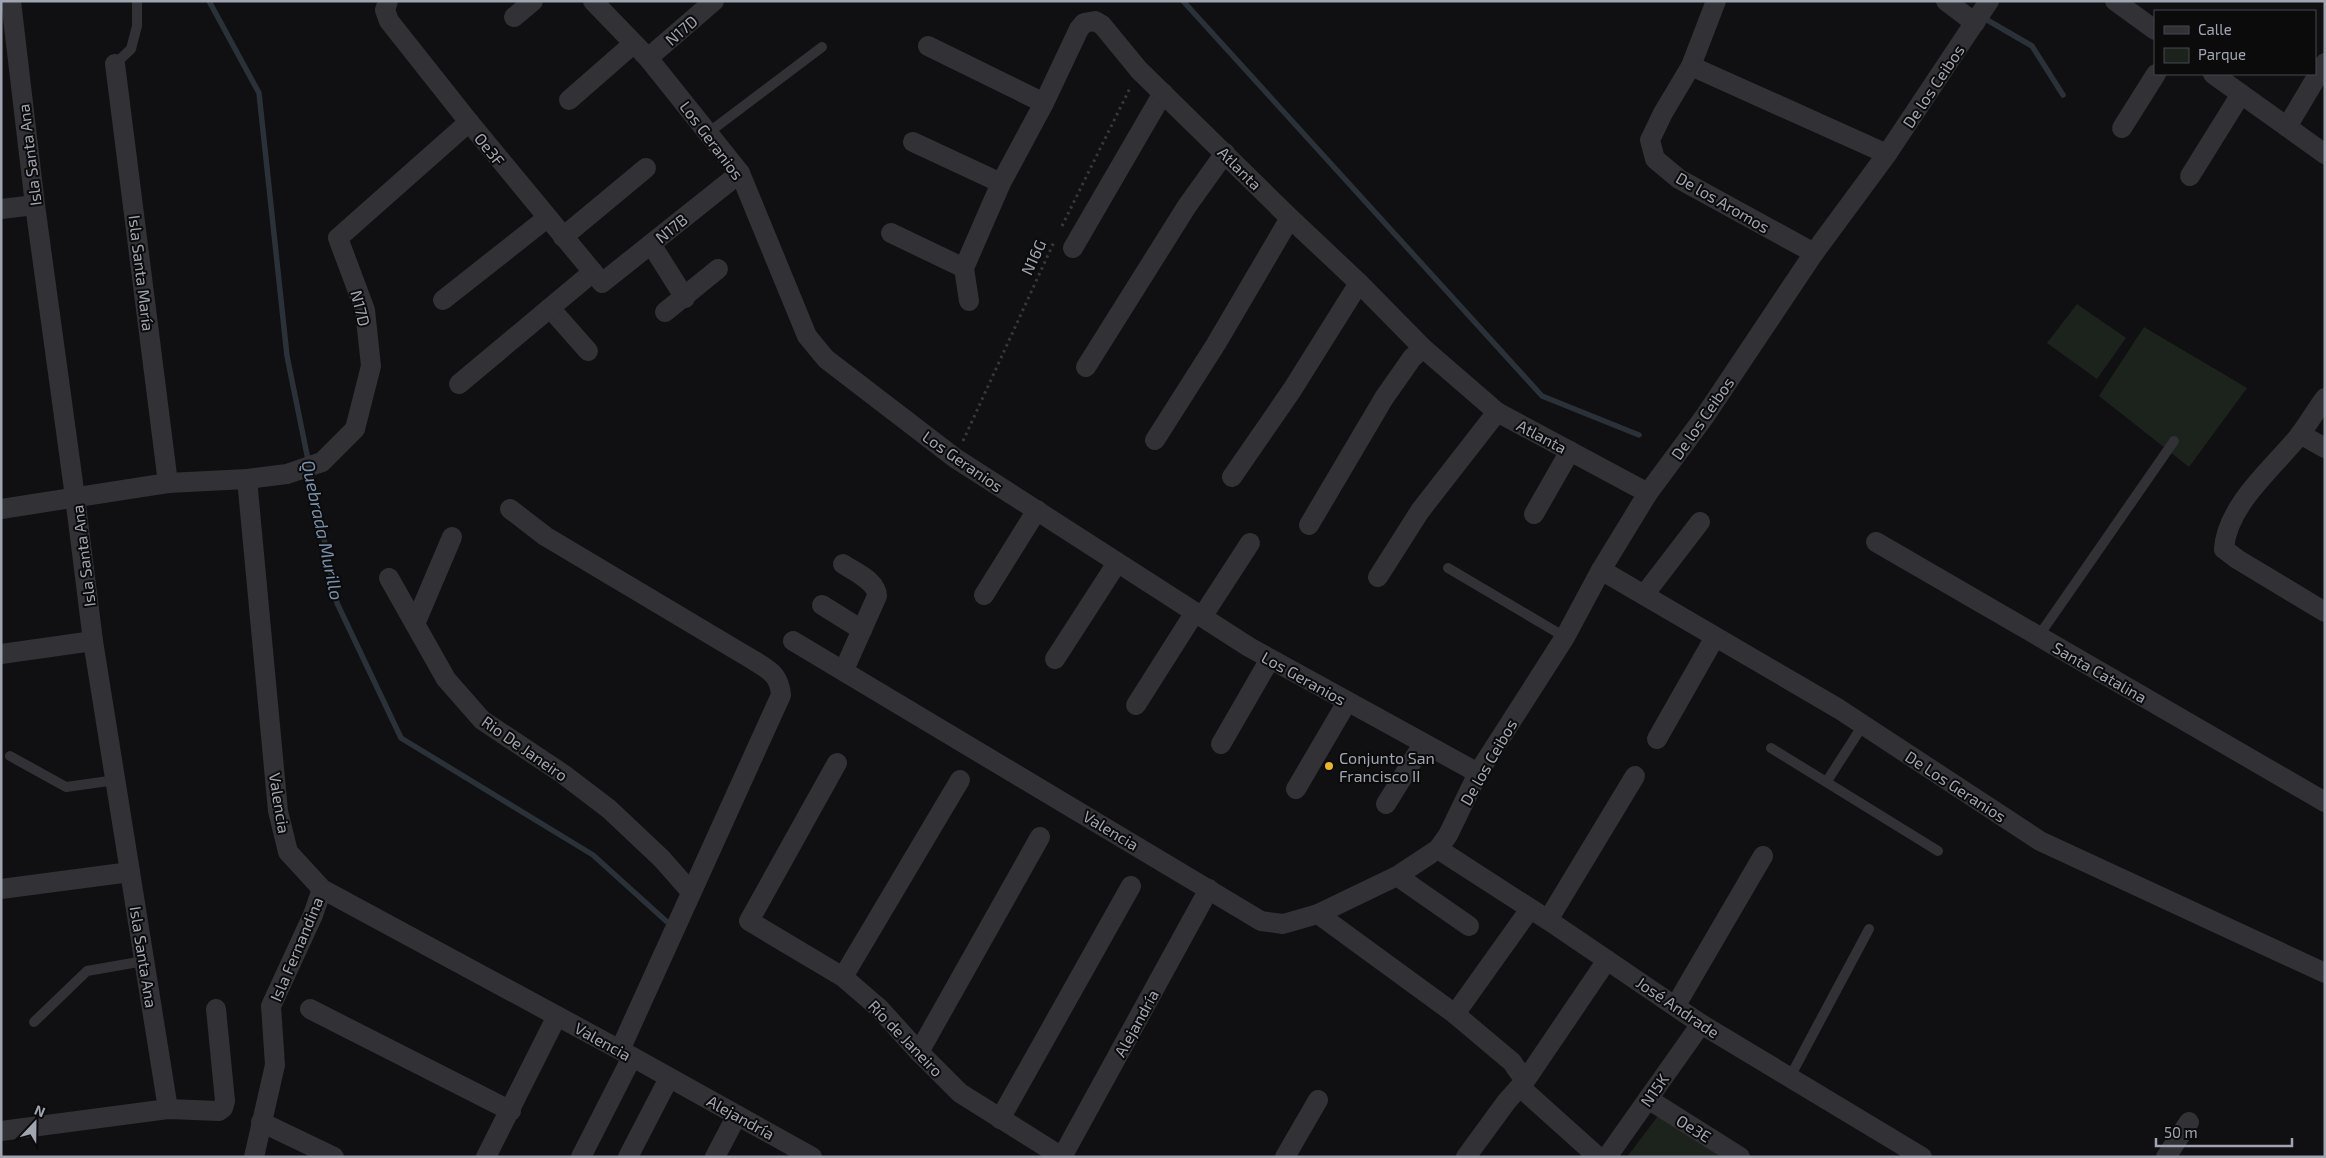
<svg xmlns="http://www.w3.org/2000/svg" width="2326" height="1158" font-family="'Exo 2',sans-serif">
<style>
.green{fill:#1c231d}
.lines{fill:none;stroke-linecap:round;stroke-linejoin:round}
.stream{stroke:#2a3138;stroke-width:5.5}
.path{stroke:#37383c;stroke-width:3;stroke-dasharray:2.5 4;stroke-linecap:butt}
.service{stroke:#313136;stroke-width:10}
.minor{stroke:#313136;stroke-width:20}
.poi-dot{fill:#e9b42f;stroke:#0b0b0c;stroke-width:2}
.labels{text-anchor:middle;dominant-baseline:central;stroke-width:4;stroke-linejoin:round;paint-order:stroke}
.street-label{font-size:16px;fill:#a1a5b1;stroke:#0b0b0c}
.poi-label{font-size:16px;fill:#a1a5b1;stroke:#0b0b0c;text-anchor:start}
.water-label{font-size:18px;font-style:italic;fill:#7991ac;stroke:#0b0b0c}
</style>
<rect width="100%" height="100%" fill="#100f11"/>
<g class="green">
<polygon points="2077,304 2126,338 2097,379 2047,343"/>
<polygon points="2144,327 2247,388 2189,467 2099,396"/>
<polygon points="1664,1108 1740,1157 1627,1157"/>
</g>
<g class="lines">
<g class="stream">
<polyline points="209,1 259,93 287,356 337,603 401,738 593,855 666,921"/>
<polyline points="1183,1 1542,396 1639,435"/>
<polyline points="1982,17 2032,46 2063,95"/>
</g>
<g class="path">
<polyline points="1062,226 1130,88"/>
<polyline points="963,441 1054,242"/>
</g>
<g class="service">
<polyline points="115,64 131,49 137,26 137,1"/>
<polyline points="708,133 822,47"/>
<polyline points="1448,568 1565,637"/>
<polyline points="2038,637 2174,441"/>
<polyline points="1771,748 1938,851"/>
<polyline points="10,756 66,787 116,780"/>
<polyline points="1827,781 1863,725"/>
<polyline points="34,1022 87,971 144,961"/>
<polyline points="1790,1077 1869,929"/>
</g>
<g class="minor">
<polyline points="11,1 35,205 75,497 93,641 168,1109"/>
<polyline points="388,1 385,10 389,21 469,122 602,283 740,173"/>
<polyline points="593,1 648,58 740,173 807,336 826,359 955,458 1249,647 1478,773"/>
<polyline points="1716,1 1691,66 1663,113 1650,140 1655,159 1679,179 1814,253"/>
<polyline points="1946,1 1975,23"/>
<polyline points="2115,1 2155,30"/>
<polyline points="514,17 533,1"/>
<polyline points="928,46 1044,103"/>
<polyline points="648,58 714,1"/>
<polyline points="115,64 168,483"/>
<polyline points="1691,66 1887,154"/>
<polyline points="2213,74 2325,154"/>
<polyline points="569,100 633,44"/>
<polyline points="2287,127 2325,63"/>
<polyline points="2122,128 2156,74"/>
<polyline points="913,142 1001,183"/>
<polyline points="2190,176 2241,94"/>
<polyline points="1,209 35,205"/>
<polyline points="891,233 964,268"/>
<polyline points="563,237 646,168"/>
<polyline points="651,244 685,298"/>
<polyline points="1073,248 1163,93"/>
<polyline points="443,300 547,218"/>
<polyline points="969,301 964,268 1001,183 1044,103 1079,29 1084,23 1095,21 1102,25 1139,70 1290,218 1359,283 1423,348 1497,412 1648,493"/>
<polyline points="550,308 588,351"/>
<polyline points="665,312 718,269"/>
<polyline points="1086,367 1187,206 1225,153"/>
<polyline points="459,384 593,272"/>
<path d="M2325 398C2316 410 2308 424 2299 436 2273 468 2227 505 2224 549L2237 559 2325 612"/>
<polyline points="2300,434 2325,448"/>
<polyline points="1155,440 1216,344 1290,218"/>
<polyline points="1232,477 1292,390 1359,283"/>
<polyline points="247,479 278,811 288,852 322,889 620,1050 812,1157"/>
<polyline points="1,509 168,483 247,479 287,474 322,462 355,429 371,366 365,310 338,238 469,122"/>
<path d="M510 509 545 536 753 660C770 671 779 674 781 695L620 1050"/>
<polyline points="1534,514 1570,451"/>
<polyline points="1309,525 1384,398 1412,358 1423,348"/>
<polyline points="1876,542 2325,802"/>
<path d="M843 564C855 572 877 581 877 596L844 670"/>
<polyline points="1601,570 1839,709 2040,841 2325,973"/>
<polyline points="1378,577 1420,511 1497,412"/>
<polyline points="389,578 446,679 482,720 563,774 609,809 662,859 691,892"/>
<polyline points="984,595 1037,510"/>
<polyline points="1644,595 1700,522"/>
<polyline points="822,605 862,630"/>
<polyline points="1202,617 1250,543"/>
<polyline points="415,624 452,537"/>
<polyline points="793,641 1261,921 1283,924 1318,914 1397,876 1438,849 1448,835 1478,773 1565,637 1601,570 1648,493 1705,416 1814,253 1887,154 1989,1"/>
<polyline points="1,654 93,641"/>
<polyline points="1055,659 1117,563"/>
<polyline points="1136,705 1195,612"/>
<polyline points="1657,739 1715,637"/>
<polyline points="1221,744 1270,659"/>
<polyline points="837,763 749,921 843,977 879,1008 919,1052 960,1093 1062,1157"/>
<polyline points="1296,789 1347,702"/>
<polyline points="1386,804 1423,744"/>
<polyline points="1438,849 1548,920 1701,1024 1922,1157"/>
<polyline points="1397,876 1469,926"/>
<polyline points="1,889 130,872"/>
<polyline points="1318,914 1455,1014 1512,1062 1525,1081"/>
<polyline points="1548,920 1635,776"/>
<polyline points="843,977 960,780"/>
<polyline points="1676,1005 1763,856"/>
<polyline points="310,1009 511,1111"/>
<polyline points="1455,1014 1530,909"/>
<polyline points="919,1052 1040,837"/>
<polyline points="1520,1087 1598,1157"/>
<polyline points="1648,1099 1740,1157"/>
<polyline points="1000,1119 1131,886"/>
<polyline points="261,1122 334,1157"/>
<polyline points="1,1131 168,1109 219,1111 223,1108 225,1101 216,1009"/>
<polyline points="254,1157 275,1065 271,1006 313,915 322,889"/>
<polyline points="486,1157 557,1016"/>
<polyline points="581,1157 632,1057"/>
<polyline points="628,1157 669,1078"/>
<polyline points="715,1157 737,1115"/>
<polyline points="1062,1157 1209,889"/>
<polyline points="1285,1157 1318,1100"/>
<polyline points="1466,1157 1507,1101 1525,1081 1607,960"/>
<polyline points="1607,1157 1701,1024"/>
<polyline points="2166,1157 2189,1122"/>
</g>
</g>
<circle class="poi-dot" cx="1329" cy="766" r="5"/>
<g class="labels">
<g class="street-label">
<text transform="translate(681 30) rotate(-41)">N17D</text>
<text transform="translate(1933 86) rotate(-56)">De los Ceibos</text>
<text transform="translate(712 140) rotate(53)">Los Geranios</text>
<text transform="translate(490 149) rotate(51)">Oe3F</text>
<text transform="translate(29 155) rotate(-97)">Isla Santa Ana</text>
<text transform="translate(1240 168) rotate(45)">Atlanta</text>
<text transform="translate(1723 202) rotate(30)">De los Aromos</text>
<text transform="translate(671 228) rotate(-39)">N17B</text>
<text transform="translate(1033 257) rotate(-65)">N16G</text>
<text transform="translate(142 273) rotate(83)">Isla Santa María</text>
<text transform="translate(361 308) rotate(76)">N17D</text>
<text transform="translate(1702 418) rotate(-55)">De los Ceibos</text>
<text transform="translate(1542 436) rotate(28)">Atlanta</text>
<text transform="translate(963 461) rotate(35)">Los Geranios</text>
<text transform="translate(83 556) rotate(-97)">Isla Santa Ana</text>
<text transform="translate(2100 672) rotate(30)">Santa Catalina</text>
<text transform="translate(1304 678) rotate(29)">Los Geranios</text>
<text transform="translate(525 748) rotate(35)">Rio De Janeiro</text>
<text transform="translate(1488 762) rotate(-60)">De los Ceibos</text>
<text transform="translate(1956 786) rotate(33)">De Los Geranios</text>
<text transform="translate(280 803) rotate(81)">Valencia</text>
<text transform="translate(1111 830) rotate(31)">Valencia</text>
<text transform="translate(296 949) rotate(-67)">Isla Fernandina</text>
<text transform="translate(144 957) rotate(81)">Isla Santa Ana</text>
<text transform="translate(1678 1007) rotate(34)">José Andrade</text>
<text transform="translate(1136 1023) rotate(-61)">Alejandría</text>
<text transform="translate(906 1038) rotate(46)">Río de Janeiro</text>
<text transform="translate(603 1041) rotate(29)">Valencia</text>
<text transform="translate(1654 1090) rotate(-55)">N15K</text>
<text transform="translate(741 1117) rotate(29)">Alejandría</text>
<text transform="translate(1694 1128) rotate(32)">Oe3E</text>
</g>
<g class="poi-label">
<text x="1339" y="757">Conjunto San<tspan x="1339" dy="18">Francisco II</tspan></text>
</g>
<g class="water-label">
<text transform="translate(323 530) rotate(78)">Quebrada Murillo</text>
</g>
</g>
<rect width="2326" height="1158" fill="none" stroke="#a1a5b1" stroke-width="5"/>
<rect x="2154" y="10" width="162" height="65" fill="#0b0b0c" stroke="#47494e"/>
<rect x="2164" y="26" width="25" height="8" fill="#313136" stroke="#47494e"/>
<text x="2198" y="35" font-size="15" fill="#a1a5b1">Calle</text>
<rect x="2164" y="48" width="25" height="15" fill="#1c231d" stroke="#47494e"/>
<text x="2198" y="60" font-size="15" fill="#a1a5b1">Parque</text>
<g transform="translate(35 1123) rotate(22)" stroke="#0b0b0c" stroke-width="4" paint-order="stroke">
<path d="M0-4L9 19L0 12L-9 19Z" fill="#a1a5b1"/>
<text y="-8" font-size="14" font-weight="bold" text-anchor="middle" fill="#a1a5b1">N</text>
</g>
<path d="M2156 1138v8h136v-8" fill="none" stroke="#a1a5b1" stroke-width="2.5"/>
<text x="2164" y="1138" font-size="15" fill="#a1a5b1" stroke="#0b0b0c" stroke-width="4" paint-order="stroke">50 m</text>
</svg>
